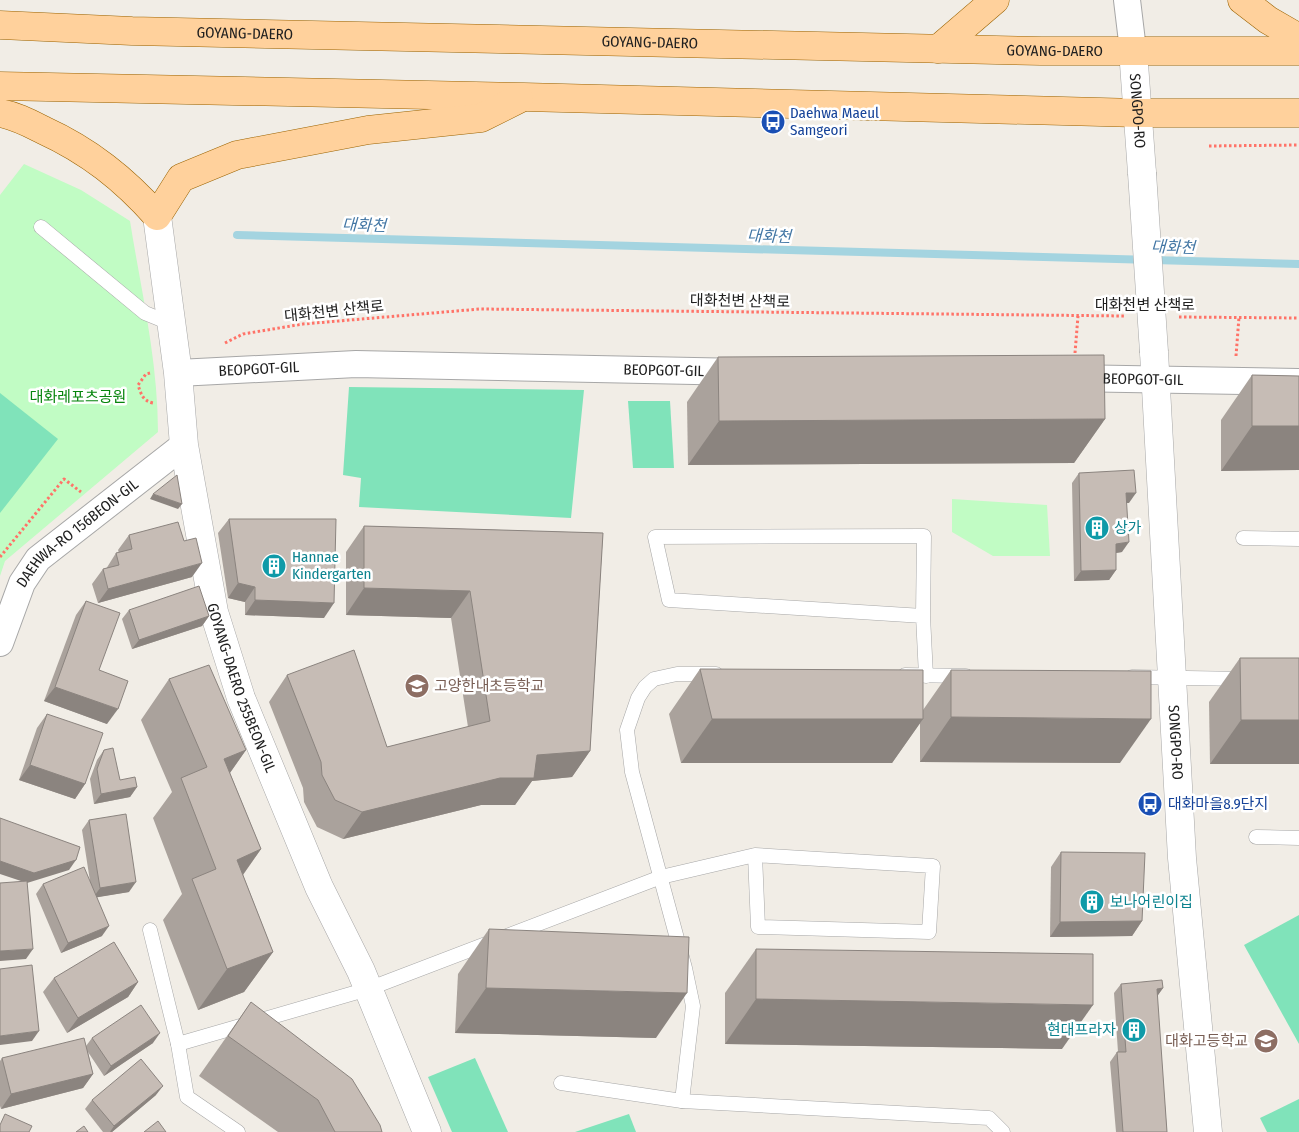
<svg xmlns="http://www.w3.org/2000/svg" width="1299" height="1132" font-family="'Fira Sans Condensed','Noto Sans KR',sans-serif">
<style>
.park{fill:#c1fcc4}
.pitch{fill:#80e3ba}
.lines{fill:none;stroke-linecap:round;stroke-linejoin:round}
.stream{stroke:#a4d4e0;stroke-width:8}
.service-casing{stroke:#a7a7a7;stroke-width:15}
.minor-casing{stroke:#a7a7a7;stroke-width:28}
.tertiary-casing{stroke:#a7a7a7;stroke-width:29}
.primary-casing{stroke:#9b6300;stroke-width:29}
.path{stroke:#ff7368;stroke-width:3;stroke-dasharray:2.5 2.5;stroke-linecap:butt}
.service{stroke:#fff;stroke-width:14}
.minor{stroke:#fff;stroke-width:26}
.tertiary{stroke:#fff;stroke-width:28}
.primary{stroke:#ffd19c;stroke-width:28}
.tertiary-bridge-casing{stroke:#a7a7a7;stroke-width:29;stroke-linecap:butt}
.tertiary-bridge{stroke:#fff;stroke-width:28}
.wall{fill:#aaa29c}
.shaded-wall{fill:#8b847f}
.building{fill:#c6bcb5;stroke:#8b847f}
.labels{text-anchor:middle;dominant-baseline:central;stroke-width:5;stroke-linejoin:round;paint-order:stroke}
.street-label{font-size:15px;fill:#202020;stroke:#fff}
.transit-label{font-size:15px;fill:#164399;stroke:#fff;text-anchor:start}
.park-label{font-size:15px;fill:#07850d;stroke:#fff}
.culture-label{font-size:15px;fill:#0d838f;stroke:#fff;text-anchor:start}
.education-label{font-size:15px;fill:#785e54;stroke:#fff;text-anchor:start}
.water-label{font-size:16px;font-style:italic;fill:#4276a4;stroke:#fff}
</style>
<rect width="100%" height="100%" fill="#f1ede6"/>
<g class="park">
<path d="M24 164 81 190 130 221C141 290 158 361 158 432L5 561 0 576V195Z"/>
<polygon points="952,499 1047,505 1050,556 993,556 952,532"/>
</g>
<g class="pitch">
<polygon points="349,387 584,390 571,518 359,507 361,478 343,475"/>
<polygon points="0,393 58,439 0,513"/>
<polygon points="628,401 670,401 674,468 633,468"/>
<polygon points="1299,915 1299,1044 1244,945"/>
<polygon points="475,1058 508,1132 452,1132 428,1077"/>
<polygon points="1299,1099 1299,1132 1267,1132 1260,1118"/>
<polygon points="629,1114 636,1132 575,1132"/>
</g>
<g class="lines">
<polyline class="stream" points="237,235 1299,264"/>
<defs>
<g id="service">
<polyline points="41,227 145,313 172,324"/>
<polyline points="1243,538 1299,539"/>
<polyline points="923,616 669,600 655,537 924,536 923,616 926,676"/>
<polyline points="905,675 966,676"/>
<polyline points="1132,677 1243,679"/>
<polyline points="1256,837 1299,838"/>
<polyline points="150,930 178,1044 187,1097 238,1132"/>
<polyline points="178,1044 368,989 661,877 755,855 933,866 929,932 758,927 755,855"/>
<polyline points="561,1083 682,1101 989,1118 1003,1132"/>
<polyline points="682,1101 693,1006 685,968 632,772 627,730 638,698 645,687 654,679 677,674 716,674"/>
</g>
<g id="minor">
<polyline points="1127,0 1133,50"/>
<path id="s1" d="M178 373 356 364 744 372"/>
<path id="s2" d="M1068 378 1299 382"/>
<path id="s3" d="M0 643 22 583 38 559 184 445"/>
</g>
<g id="tertiary">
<path id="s4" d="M1133 50 1142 173"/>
<path id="s5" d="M157 216 178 373 184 445 214 612 241 698 319 887 361 971 427 1132"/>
<path id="s6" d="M1154 352 1182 858 1208 1132"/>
</g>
<g id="primary">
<polyline points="1242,0 1268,20 1299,38"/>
<path id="s7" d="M0 25 132 31 1041 51H1299"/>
<polyline points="938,49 995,0"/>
<polyline points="0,86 524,97 1138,113 1299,113"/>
<path d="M0 113C16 116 29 123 43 130 89 151 124 179 157 216L181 178 237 155 368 130 481 118 519 99"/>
</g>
</defs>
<use href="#service" class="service-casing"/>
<use href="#minor" class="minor-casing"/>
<use href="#tertiary" class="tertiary-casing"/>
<use href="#primary" class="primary-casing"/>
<g class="path">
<polyline points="1209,146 1299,145"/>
<polyline points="1179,317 1299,318"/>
<polyline points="225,343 243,334 303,324 480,309 1125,316"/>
<polyline points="1075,353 1078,316"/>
<polyline points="1236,356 1239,317"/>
<path d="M150 373 146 374 138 385C141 394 143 401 153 403"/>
<polyline points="0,557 64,479 81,492"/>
</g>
<use href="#service" class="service"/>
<use href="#minor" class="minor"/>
<use href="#tertiary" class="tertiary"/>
<use href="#primary" class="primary"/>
<defs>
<polyline id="tertiary-bridge" points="1142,173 1154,352"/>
</defs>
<use href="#tertiary-bridge" class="tertiary-bridge-casing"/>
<use href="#tertiary-bridge" class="tertiary-bridge"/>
</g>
<g class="wall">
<polygon points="718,357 1105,419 1074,463 688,465 687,402"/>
<polygon points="1252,375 1299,376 1299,470 1221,471 1221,420"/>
<polygon points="1079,473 1129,503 1126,503 1122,552 1116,553 1116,570 1109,580 1074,581 1072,483"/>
<polygon points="229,519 324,618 245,615 245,602 228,598 218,533"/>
<polygon points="364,526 603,533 590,751 572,777 532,781 515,805 481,805 343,839 317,827 304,802 303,788 269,702 287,675 387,747 468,727 451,618 346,615 346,552"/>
<polygon points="129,535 192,577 98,603 92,584 103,569 106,569 116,553 119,553 118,550"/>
<polygon points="86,601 107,724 44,701 76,615"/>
<polygon points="129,610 209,616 202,626 132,649 122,619"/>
<polygon points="1240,658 1299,658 1299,764 1210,764 1209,702"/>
<polygon points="700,669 923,710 951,670 1120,763 920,762 920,723 892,763 681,763 669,714"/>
<polygon points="169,679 246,750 230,773 261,849 243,875 273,952 244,992 198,1010 163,920 182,894 153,818 172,792 141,720"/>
<polygon points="47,714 85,784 75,799 19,780 37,728"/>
<polygon points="104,750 120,780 137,787 130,797 94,804 90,779 97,760"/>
<polygon points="89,820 129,892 97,897 102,936 61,953 36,894 43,884 90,881 82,830"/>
<polygon points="1061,852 1142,921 1132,936 1050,937 1051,867"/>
<polygon points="489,929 656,1038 455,1033 458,974"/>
<polygon points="756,949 1062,1049 725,1044 725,993"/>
<polygon points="54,978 138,982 128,997 67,1033 43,992"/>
<polygon points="1121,984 1163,988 1157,996 1167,1132 1116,1132 1110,1062 1117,1052 1118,1052 1114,993"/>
<polygon points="251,1002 382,1132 278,1132 199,1076"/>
<polygon points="92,1038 153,1043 104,1076 88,1052 93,1074 83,1088 1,1109 0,1106 0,1061 2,1058 86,1046"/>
<polygon points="156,1095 112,1132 103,1132 85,1109 92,1100"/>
</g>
<g class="shaded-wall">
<polygon points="1105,419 1074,463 688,465 719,421"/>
<polygon points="1252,426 1299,426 1299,470 1221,471"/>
<polygon points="1126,493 1136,493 1129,503 1119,503"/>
<polygon points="153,494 182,504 178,509 150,499"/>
<polygon points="1129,542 1122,552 1109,554 1116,544"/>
<polygon points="202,563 192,577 98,603 108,589"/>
<polygon points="1116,570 1109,580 1074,581 1081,571"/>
<polygon points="238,583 255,587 245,602 228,598"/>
<polygon points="364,588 470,591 451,618 346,615"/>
<polygon points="255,600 334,603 324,618 245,615"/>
<polygon points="209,616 202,626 132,649 139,640"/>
<polygon points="55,687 118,709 107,724 44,701"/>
<polygon points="951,717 1151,719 1120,763 920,762"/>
<polygon points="712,719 923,719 892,763 681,763"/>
<polygon points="1241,720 1299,720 1299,764 1210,764"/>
<polygon points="246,750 217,791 224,759"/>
<polygon points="590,751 572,777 532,781 515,805 481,805 343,839 362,812 537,755"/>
<polygon points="30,765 85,784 75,799 19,780"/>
<polygon points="137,787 130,797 94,804 101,794"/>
<polygon points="261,849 232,890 237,860"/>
<polygon points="76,860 69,870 27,883 0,874 0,861"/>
<polygon points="136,882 129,892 93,898 100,888"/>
<polygon points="1142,921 1132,936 1050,937 1060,922"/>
<polygon points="109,926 102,936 61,953 68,943"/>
<polygon points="33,949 26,959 0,961 0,951"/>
<polygon points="273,952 244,992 198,1010 227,969"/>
<polygon points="138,982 128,997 67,1033 78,1018"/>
<polygon points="486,988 687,993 656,1038 455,1033"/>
<polygon points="1163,988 1156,998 1157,989"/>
<polygon points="756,999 1093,1005 1062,1049 725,1044"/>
<polygon points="39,1031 32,1041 0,1045 0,1036"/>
<polygon points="160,1033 153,1043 104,1076 111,1066"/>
<polygon points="93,1074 83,1088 1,1109 11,1094"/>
<polygon points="163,1086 156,1095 112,1132 110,1132 114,1126"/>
</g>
<g class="building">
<polygon points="1104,355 1105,419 719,421 718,357"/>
<polygon points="1252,375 1299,376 1299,426 1252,426"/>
<polygon points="1134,470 1136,493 1126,493 1129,542 1116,544 1116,570 1081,571 1079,473"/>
<polygon points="177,475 182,504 153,494"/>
<polygon points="229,519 336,519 334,603 255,600 255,587 238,583"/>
<polygon points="178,522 184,541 196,538 202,563 108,589 103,569 119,565 116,553 132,549 129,535"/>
<polygon points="364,526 603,533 590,751 537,755 534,778 500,778 362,812 335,800 322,775 321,762 287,675 354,650 387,747 490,721 470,591 364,588"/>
<polygon points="199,586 209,616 139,640 129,610"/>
<polygon points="86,601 120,613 99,670 128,681 118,709 55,687"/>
<polygon points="1240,658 1299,658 1299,720 1241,720"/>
<polygon points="209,665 246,750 224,759 261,849 237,860 273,952 227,969 192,879 216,869 181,778 207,767 169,679"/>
<polygon points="700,669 923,670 923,719 712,719"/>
<polygon points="951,670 1151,671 1151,719 951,717"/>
<polygon points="47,714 103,733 85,784 30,765"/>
<polygon points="113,748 120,780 135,777 137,787 101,794 97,769 104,750"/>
<polygon points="126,814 136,882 100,888 89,820"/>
<polygon points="0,818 80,847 76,860 34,873 0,861"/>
<polygon points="1061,852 1145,853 1142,921 1060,922"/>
<polygon points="84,867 109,926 68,943 43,884"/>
<polygon points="27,881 33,949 0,951 0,883"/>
<polygon points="489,929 689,937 687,993 486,988"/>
<polygon points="114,942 138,982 78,1018 54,978"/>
<polygon points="756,949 1093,954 1093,1005 756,999"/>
<polygon points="32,965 39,1031 0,1036 0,969"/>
<polygon points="1162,980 1163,988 1157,989 1167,1132 1123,1132 1117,1052 1126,1052 1121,984"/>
<polygon points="251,1002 352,1079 380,1125 382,1132 335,1132 318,1100 228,1036"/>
<polygon points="141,1005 160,1033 111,1066 92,1038"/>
<polygon points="84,1038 93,1074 11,1094 2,1058"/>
<polygon points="141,1059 163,1086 114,1126 92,1100"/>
<polygon points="5,1114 32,1126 29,1132 0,1132 0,1125"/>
<polygon points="158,1121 166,1132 144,1132"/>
<polygon points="84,1126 88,1132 76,1132"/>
</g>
<defs>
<symbol id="bus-disc" viewBox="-11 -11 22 22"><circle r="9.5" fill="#1a4fb4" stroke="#fff"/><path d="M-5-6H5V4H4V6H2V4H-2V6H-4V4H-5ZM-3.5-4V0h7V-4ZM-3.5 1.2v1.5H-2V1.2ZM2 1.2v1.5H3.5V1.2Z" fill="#fff"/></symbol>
<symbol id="building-disc" viewBox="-11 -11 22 22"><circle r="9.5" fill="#0f9aa8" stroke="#fff"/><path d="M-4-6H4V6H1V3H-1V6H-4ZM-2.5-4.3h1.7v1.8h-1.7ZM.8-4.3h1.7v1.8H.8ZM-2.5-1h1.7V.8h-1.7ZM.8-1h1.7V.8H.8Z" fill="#fff"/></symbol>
<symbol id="school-disc" viewBox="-11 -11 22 22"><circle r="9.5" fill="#8d6e63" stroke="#fff"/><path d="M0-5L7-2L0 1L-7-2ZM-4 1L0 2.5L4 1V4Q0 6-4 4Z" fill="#fff"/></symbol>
</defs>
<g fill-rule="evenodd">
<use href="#bus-disc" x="759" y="108" width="28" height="28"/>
<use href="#building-disc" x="1083" y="514" width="28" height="28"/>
<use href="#building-disc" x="260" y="552" width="28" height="28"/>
<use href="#school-disc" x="403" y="672" width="28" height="28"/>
<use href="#bus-disc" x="1136" y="790" width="28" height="28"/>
<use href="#building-disc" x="1078" y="888" width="28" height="28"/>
<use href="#building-disc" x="1120" y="1016" width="28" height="28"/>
<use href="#school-disc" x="1252" y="1027" width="28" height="28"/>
</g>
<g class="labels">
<g class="street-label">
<text stroke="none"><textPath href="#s7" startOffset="245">GOYANG-DAERO</textPath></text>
<text stroke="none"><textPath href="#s7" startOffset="650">GOYANG-DAERO</textPath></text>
<text stroke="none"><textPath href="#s7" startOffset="1055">GOYANG-DAERO</textPath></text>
<text stroke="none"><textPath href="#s4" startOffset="61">SONGPO-RO</textPath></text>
<text transform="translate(740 301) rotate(1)">대화천변 산책로</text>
<text x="1145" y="305">대화천변 산책로</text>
<text transform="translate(334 311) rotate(-6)">대화천변 산책로</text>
<text stroke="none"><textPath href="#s1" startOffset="81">BEOPGOT-GIL</textPath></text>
<text stroke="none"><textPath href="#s1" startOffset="486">BEOPGOT-GIL</textPath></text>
<text stroke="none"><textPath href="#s2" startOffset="75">BEOPGOT-GIL</textPath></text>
<text stroke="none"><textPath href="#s3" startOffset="139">DAEHWA-RO 156BEON-GIL</textPath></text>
<text stroke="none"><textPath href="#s5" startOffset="481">GOYANG-DAERO 255BEON-GIL</textPath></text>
<text stroke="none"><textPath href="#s6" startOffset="391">SONGPO-RO</textPath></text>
</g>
<g class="transit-label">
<text x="790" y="113">Daehwa Maeul<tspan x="790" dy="17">Samgeori</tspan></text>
<text x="1168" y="804">대화마을8.9단지</text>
</g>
<g class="park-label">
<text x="78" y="397">대화레포츠공원</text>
</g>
<g class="culture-label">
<text x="1114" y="528">상가</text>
<text x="292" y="557">Hannae<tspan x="292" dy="17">Kindergarten</tspan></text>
<text x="1110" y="902">보나어린이집</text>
<text x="1116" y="1030" text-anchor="end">현대프라자</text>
</g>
<g class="education-label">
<text x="434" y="686">고양한내초등학교</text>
<text x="1248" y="1041" text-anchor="end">대화고등학교</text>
</g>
<g class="water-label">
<text transform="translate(364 225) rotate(2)">대화천</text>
<text transform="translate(769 236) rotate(2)">대화천</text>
<text transform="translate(1173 247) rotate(2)">대화천</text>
</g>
</g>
</svg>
